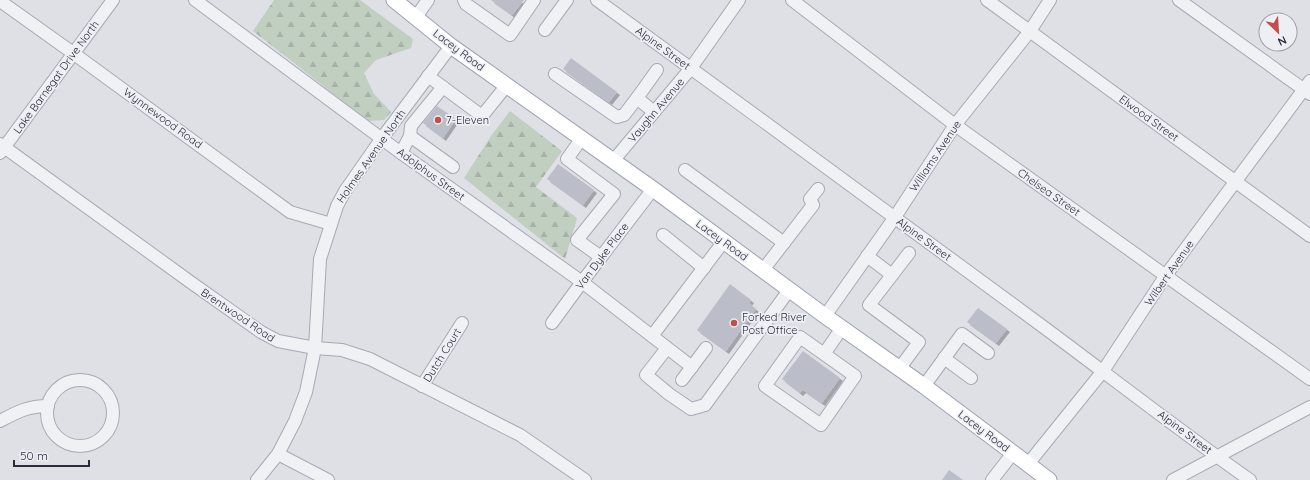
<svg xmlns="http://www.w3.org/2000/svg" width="1310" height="480" font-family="Quicksand,sans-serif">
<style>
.forest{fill:url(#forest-firs)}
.building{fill:#bbbec9;filter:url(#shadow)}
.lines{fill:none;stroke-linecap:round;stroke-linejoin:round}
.minor-casing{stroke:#a7aab3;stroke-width:14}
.major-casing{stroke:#9ea2b1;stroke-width:17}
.minor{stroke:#f0f1f5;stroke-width:12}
.major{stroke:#fff;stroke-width:15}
.poi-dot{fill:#c34f4b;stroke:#edeff4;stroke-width:1.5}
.labels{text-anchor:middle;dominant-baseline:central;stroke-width:3.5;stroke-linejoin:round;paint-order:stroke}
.street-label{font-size:11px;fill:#282c3c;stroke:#edeff4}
.poi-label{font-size:11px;fill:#282c3c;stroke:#edeff4;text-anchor:start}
</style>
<defs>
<pattern id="forest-firs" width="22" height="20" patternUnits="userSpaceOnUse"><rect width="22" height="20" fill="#c1cfc0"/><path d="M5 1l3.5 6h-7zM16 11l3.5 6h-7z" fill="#a6b2a6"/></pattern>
<filter id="shadow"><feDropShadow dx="3" dy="3" stdDeviation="0" flood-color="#0004"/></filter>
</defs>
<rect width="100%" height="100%" fill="#dee0e6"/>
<g class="forest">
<polygon points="274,0 360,0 413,39 411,48 376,60 364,73 374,94 391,112 384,120 368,121 253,31"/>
<polygon points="510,111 562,151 536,187 577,218 565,259 464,178 491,136"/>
</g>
<g class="building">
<polygon points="491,0 524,0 512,15"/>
<polygon points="571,58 617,92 609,102 563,69"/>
<polygon points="437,106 456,119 443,138 423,123"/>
<polygon points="558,164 594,190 583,205 547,179"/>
<polygon points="730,284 751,300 749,303 756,309 726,351 697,330"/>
<polygon points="978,308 1007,329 996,343 967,322"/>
<polygon points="803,351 840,378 822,403 803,390 800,393 782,379"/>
<polygon points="949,470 963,480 942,480"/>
</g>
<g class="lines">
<defs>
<g id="minor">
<polyline points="195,0 401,153 582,282 692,367"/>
<polyline points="464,0 466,4 510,35 534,0"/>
<path d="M597 0C743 106 889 213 1034 320 1106 373 1177 429 1250 480"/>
<polyline points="792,0 955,125 1310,379"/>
<polyline points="987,0 1310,236"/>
<polyline points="1179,0 1310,94"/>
<polyline points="0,1 73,53 290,212 331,224"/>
<polyline points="416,17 428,0"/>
<polyline points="545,30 567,0"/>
<polyline points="555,74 617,117 624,115 637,98"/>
<polyline points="428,76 482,116 507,85"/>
<polyline points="654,112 637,98 657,70"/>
<polyline points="410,136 453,167"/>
<polyline points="582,138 567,159 614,194 577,240 601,257"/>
<polyline points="0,144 189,281 261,332 278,341 315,348 342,350 370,359 520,435 585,480"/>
<polyline points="0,153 113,0"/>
<polyline points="401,153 410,136 411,126 443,87"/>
<polyline points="613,161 691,68 739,0"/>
<polyline points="685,170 784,243"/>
<polyline points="663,235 704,268"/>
<polyline points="867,256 892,275"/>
<polyline points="763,270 813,205 810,199 818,189"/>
<polyline points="825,316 895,217 955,125 1030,31 1050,0"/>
<polyline points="552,323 582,282 653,189"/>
<polyline points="652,336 724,241"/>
<polyline points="667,348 646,375 669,394 691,409 705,405 790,289"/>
<polyline points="824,354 855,376 821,425 765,386 800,337 824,354 842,328"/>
<polyline points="944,358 971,378"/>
<polyline points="899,369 919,342 869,305 909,253"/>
<polyline points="682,380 706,348"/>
<circle cx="80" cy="413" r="33"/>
<polyline points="422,386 462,323"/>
<polyline points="924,386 962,334 988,353"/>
<path d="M0 421C17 412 28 406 48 406"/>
<polyline points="278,454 328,480"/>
<polyline points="1028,464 1103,371 1166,275 1310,81"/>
<polyline points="257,480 278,454 295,421 306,392 315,348 320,259 337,206 345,191 382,138 451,46"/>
<polyline points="992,480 1013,453"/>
<polyline points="1173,480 1310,407"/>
</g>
<polyline id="major" points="394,0 451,46 653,189 825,316 924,386 1049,480"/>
</defs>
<use href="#minor" class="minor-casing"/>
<use href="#major" class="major-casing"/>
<use href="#minor" class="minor"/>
<use href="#major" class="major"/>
</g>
<g class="poi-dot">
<circle cx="438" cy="120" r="4"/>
<circle cx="734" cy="323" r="4"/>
</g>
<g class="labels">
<g class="street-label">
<text transform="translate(663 48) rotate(36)">Alpine Street</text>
<text transform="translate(459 50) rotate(37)">Lacey Road</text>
<text transform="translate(56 77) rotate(-54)">Lake Barnegat Drive North</text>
<text transform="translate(656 110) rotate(-50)">Vaughn Avenue</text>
<text transform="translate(163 118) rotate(36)">Wynnewood Road</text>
<text transform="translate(1149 118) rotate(36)">Elwood Street</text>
<text transform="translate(371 156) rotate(-55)">Holmes Avenue North</text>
<text transform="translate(935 156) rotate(-56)">Williams Avenue</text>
<text transform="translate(431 174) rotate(36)">Adolphus Street</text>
<text transform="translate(1049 192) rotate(35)">Chelsea Street</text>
<text transform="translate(924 239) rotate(36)">Alpine Street</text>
<text transform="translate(722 240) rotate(36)">Lacey Road</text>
<text transform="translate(602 256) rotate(-53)">Van Dyke Place</text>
<text transform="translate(1169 273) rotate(-55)">Wilbert Avenue</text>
<text transform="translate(238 315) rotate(34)">Brentwood Road</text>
<text transform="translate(442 355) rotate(-58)">Dutch Court</text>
<text transform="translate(984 431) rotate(37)">Lacey Road</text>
<text transform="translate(1185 432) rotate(37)">Alpine Street</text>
</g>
<g class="poi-label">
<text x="446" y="120">7-Eleven</text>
<text x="742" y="317">Forked River<tspan x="742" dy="13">Post Office</tspan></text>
</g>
</g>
<g transform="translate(1278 32) rotate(155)"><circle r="19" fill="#edeff4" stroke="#9ea1aa"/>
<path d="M0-3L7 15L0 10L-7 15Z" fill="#c34f4b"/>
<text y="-6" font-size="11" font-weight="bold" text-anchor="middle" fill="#282c3c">N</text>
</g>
<path d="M14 460v6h75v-6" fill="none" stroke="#282c3c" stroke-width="2"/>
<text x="20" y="460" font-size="12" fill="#282c3c" stroke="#edeff4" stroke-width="3" paint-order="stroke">50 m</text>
</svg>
